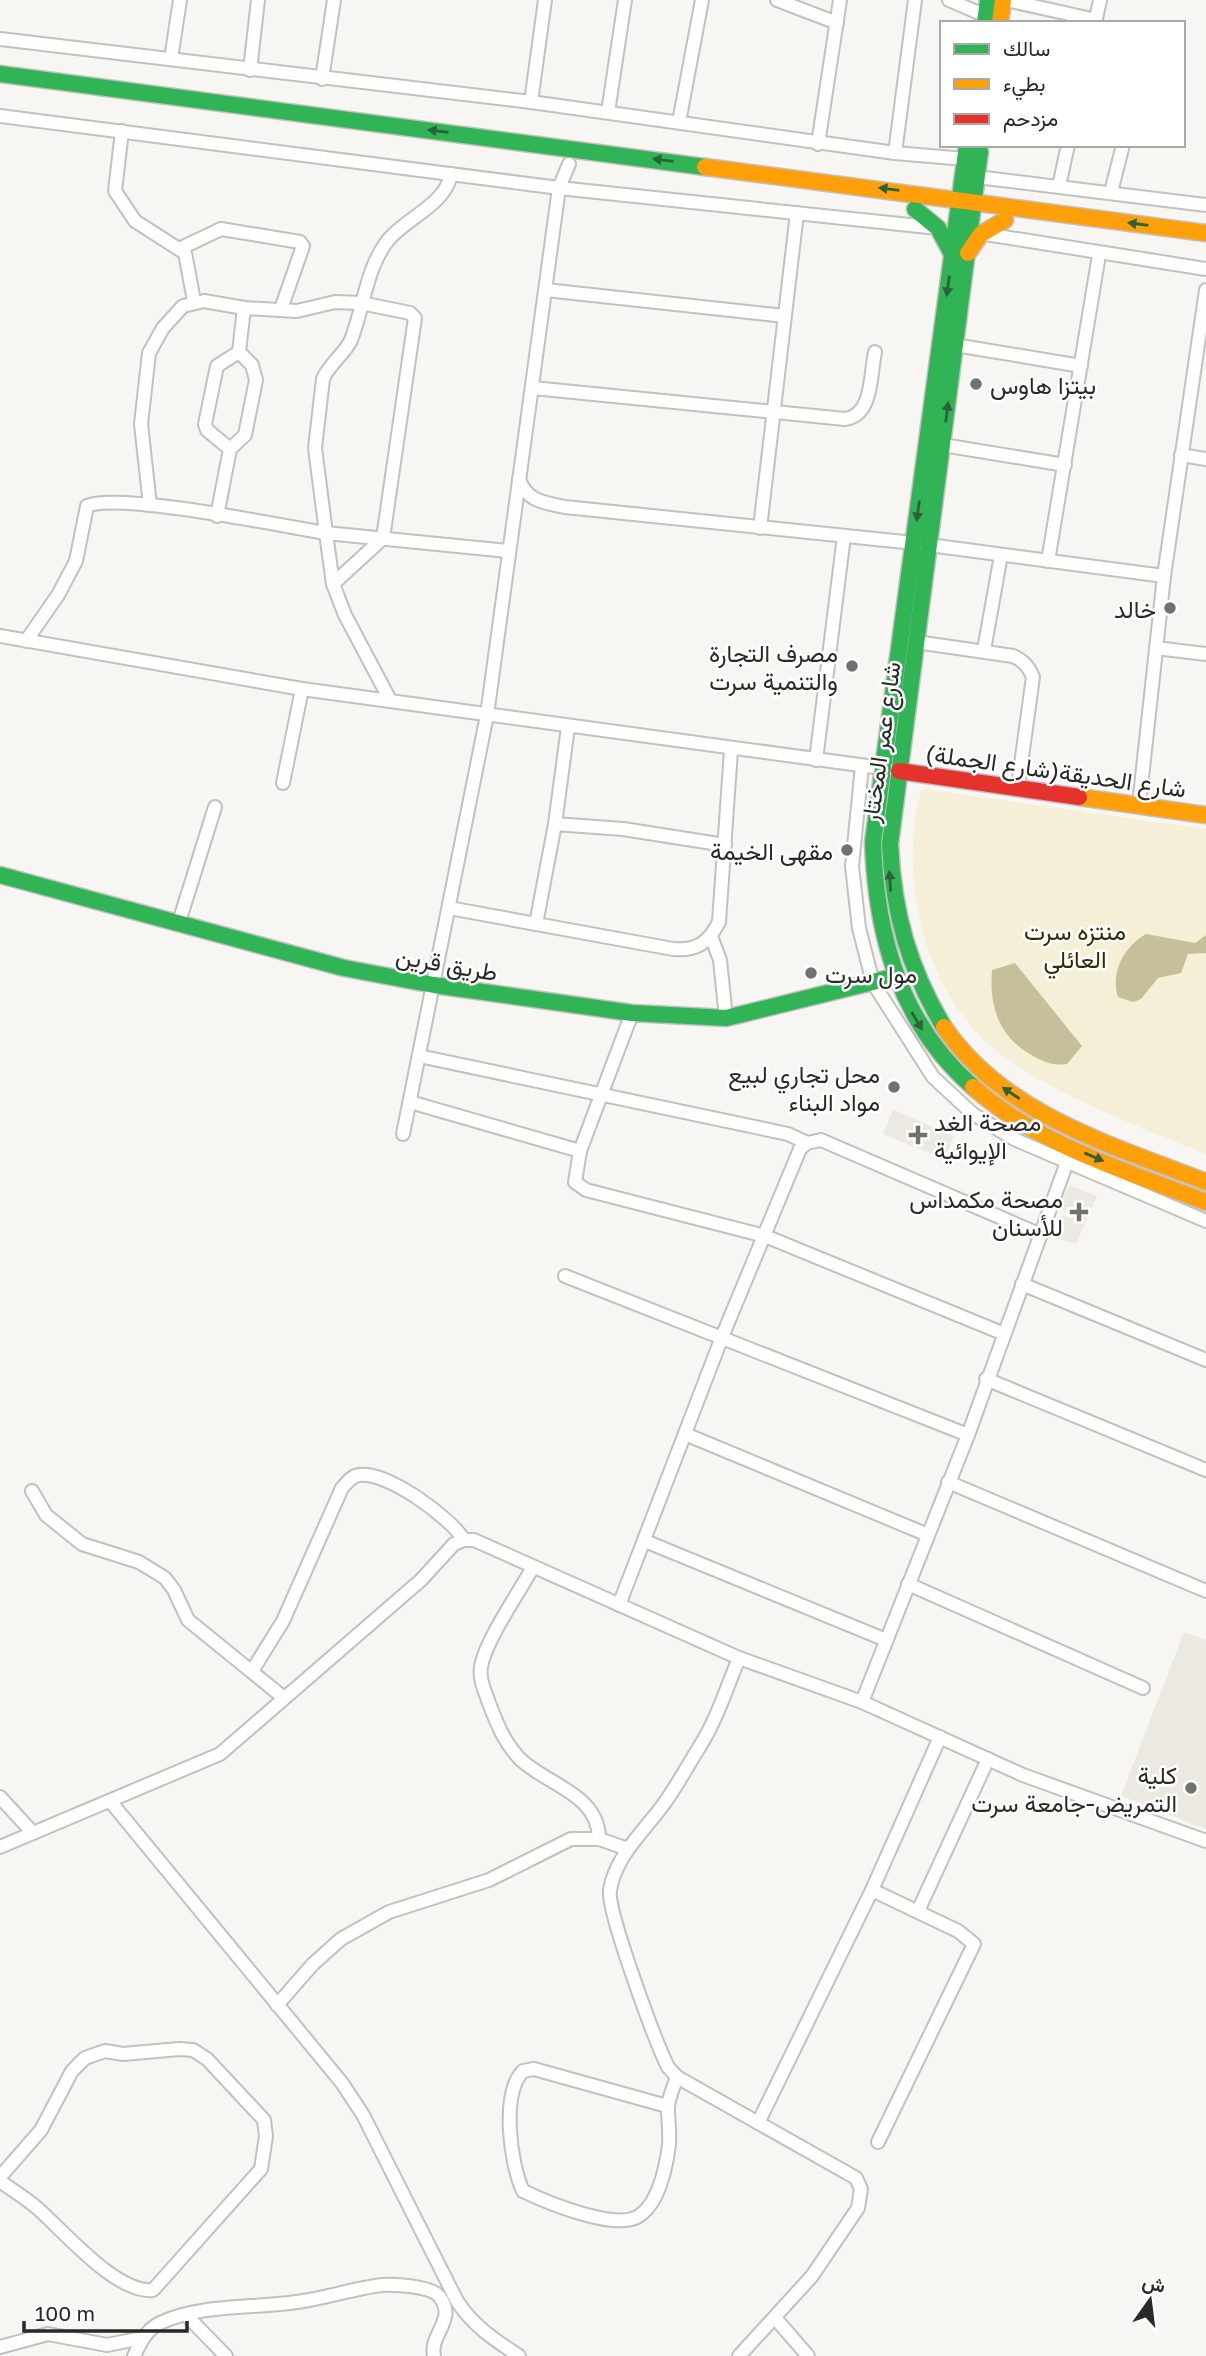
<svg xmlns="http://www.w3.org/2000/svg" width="1206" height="2356" font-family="'Golos Text',Vazirmatn,sans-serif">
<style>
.built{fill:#ebe9e1}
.green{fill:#f4efd6}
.water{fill:#c6bf9b}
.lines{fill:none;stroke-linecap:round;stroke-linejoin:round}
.street-casing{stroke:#c2c1bf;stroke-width:16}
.fast-casing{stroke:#c2c1bf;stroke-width:19}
.slow-casing{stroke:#c2c1bf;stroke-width:19}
.jam-casing{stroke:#c2c1bf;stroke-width:19}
.street{stroke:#fefefd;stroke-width:12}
.fast{stroke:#30b455;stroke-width:16}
.slow{stroke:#ff9f0a;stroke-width:16}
.jam{stroke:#e5322d;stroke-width:16}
.oneway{fill:#2c6139}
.poi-dot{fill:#71716e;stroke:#fff;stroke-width:2.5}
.labels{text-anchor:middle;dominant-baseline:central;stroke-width:5;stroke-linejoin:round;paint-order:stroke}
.poi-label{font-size:24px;fill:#292927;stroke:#fff;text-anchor:end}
.street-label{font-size:24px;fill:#292927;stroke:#fff}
.park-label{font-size:24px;fill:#342b01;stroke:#fff}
</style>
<rect width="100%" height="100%" fill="#f7f6f3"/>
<g class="built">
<polygon points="893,1110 954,1136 944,1159 883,1134"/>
<polygon points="1069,1185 1097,1196 1076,1244 1056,1238 1061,1215 1072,1219 1073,1215 1059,1209"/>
<polygon points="1184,1632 1206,1640 1206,1829 1121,1796"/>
</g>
<path class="green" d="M925 789 1206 829V1154C1138 1126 1069 1101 1008 1060 926 1004 897 883 921 791Z"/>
<g class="water">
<path d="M1146 934 1195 943 1206 935V953L1188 954 1181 973 1158 978 1141 999 1133 1002 1118 997C1110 971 1125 946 1146 934Z"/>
<path d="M1015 963 1082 1046 1067 1064C1055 1066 1046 1063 1035 1057 1000 1039 989 1009 992 970Z"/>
</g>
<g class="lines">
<defs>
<g id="street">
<polyline points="777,0 837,23"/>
<polyline points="949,0 986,16"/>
<polyline points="1006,0 1096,20"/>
<polyline points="1095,23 1100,0"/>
<polyline points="0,39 531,102 895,153 965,159"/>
<polyline points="171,59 180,0"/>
<polyline points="250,70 258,0"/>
<polyline points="322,79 334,0"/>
<polyline points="531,102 545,0"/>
<polyline points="608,112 625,0"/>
<polyline points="0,116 559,188 938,228"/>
<polyline points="679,122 702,0"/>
<polyline points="122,131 115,191 135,221 185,253 194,301"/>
<polyline points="818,144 840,0"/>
<polyline points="895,153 915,0"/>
<polyline points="985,178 1206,205"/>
<polyline points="1059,186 1068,145"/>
<polyline points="1111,192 1123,145"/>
<polyline points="985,234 1206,269"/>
<polyline points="179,249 221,229 300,242 303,246 281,309"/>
<polyline points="546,290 785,316"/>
<polyline points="955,345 1081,366"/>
<path d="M533 388 845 419C873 415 870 376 875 352"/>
<polyline points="943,445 1065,465"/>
<polyline points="230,449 207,430 205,424 217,366 239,352"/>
<polyline points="1181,455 1206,459"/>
<path d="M519 479C526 501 545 503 565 507L914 543 1164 576"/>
<polyline points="150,505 141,424 149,353 163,328 183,306 204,301 244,308 297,311 335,302 361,303 410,313 415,318 383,538 333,584"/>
<polyline points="217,516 230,449 245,435 256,380 252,365 239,352 244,308"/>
<polyline points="760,528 797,213"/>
<polyline points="1048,561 1099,255"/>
<polyline points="0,636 302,689 889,769"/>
<path d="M26 641 58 595 76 561 87 506C117 492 283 526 326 533L315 448 323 379C329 364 344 355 351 340 364 307 366 267 389 239 408 217 446 204 451 174"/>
<path d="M916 642 1013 656C1024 661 1028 666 1033 677L1018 786"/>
<polyline points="1156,648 1206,654"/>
<polyline points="984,650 1001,555"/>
<polyline points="390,700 345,615 333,584 326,533 508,551"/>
<polyline points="816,760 844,536"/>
<polyline points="862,766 852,866 859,928 873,983 933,1077 973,1114 1014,1139 1206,1221"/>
<polyline points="283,783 302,689"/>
<polyline points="1139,805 1164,576 1206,290"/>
<polyline points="555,824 568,727"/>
<path d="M449 908 673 949C697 951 708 943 719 922L731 750"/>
<polyline points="179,922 215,807"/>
<polyline points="536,924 555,824 623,829 725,845"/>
<polyline points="711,936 720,960 726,1018"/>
<polyline points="632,1013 580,1151 575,1182 586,1190 765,1236 1002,1333"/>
<polyline points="419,1056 788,1134 807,1143"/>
<polyline points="410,1102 580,1151"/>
<polyline points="403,1134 487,715 559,188 569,164"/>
<polyline points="565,1276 968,1435"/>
<polyline points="1022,1284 1206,1360"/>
<polyline points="986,1379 1206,1470"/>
<polyline points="685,1434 928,1535"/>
<polyline points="948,1482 1206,1591"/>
<polyline points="32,1491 46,1515 82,1544 139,1562 165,1578 174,1590 188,1620 284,1698"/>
<polyline points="645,1541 886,1640"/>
<path d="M533 1567C520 1591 485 1641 481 1667 479 1680 485 1691 489 1703 497 1724 504 1742 520 1759 547 1785 599 1794 599 1839"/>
<polyline points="908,1584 1143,1688"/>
<polyline points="619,1605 722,1337 800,1149 807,1143 821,1140 1041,1235"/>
<path d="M739 1658C727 1687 717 1719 700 1746 688 1765 677 1786 663 1805 644 1831 615 1857 610 1890 606 1909 656 2043 668 2067L677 2077 856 2178 861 2189 858 2208 812 2276 739 2356"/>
<path d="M252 1671 283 1621 342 1488C347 1483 351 1476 359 1475 387 1471 450 1517 464 1540"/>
<polyline points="862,1702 968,1435 1067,1162"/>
<polyline points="0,1797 33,1833"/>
<path d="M110 1801 342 2083 363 2115 457 2301C473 2326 495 2340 519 2356"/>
<polyline points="0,1847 220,1754 421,1580 454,1544 464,1540 474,1540 739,1658 862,1702 1023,1775 1206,1841"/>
<polyline points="872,1890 958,1931 974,1944 878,2142"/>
<polyline points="918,1911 988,1759"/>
<polyline points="277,2005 313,1964 341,1939 389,1912 489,1880 571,1839 599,1839 628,1849"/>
<path d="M667 2106 534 2069 523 2071C501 2094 510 2163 523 2191 546 2202 613 2230 637 2217 658 2206 666 2168 669 2145 670 2132 668 2120 668 2108 668 2098 674 2086 677 2077"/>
<polyline points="758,2123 872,1890 940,1737"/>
<path d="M0 2177 41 2130 72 2071 85 2058 105 2051 123 2054 179 2049 193 2050 207 2059 264 2120 266 2136 261 2169 153 2290C116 2294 63 2230 36 2207 24 2197 12 2190 0 2181"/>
<polyline points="187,2316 226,2356"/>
<polyline points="776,2319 808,2356"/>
<polyline points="0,2347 48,2334 107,2345 142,2338"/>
<path d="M134 2356C140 2343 146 2330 160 2323 202 2303 258 2309 303 2301 330 2297 356 2288 382 2285 395 2284 430 2286 439 2296 458 2319 429 2334 434 2356"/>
</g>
<g id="fast">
<polyline points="985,23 988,0"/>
<polyline points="0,74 705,167"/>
<path d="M967 145 873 842C876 936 900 1023 973 1087"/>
<polyline points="915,209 938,228 952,254"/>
<polyline points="0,875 344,968 434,985 632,1013 726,1018 893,977"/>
<path d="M944 1027C909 969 893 912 890 844L980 152"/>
</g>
<g id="slow">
<polyline points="1000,23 1003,0"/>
<polyline points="705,167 1206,233"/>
<polyline points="968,253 981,234 1005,220"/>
<polyline points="1079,797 1206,815"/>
<path d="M944 1027C1004 1115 1112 1145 1206 1182"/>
<path d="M973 1087C1038 1145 1126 1171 1206 1202"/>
</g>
<polyline id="jam" points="899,771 1079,797"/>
</defs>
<use href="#street" class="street-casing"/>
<use href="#fast" class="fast-casing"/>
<use href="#slow" class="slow-casing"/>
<use href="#jam" class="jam-casing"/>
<use href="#street" class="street"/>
<use href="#fast" class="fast"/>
<use href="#slow" class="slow"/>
<use href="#jam" class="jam"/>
</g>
<defs><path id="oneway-solid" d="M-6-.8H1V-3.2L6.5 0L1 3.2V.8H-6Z" transform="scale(1.75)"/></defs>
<g class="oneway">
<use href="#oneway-solid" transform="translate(438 131) rotate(-173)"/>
<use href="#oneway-solid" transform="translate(663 160) rotate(-173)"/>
<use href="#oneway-solid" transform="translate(889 189) rotate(-173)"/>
<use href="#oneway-solid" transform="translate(1138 224) rotate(-172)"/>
<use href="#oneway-solid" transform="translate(948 286) rotate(98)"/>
<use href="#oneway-solid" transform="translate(947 412) rotate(-83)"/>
<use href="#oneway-solid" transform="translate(918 511) rotate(98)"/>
<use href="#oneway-solid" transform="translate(890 881) rotate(-94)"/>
<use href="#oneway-solid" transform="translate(917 1021) rotate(59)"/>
<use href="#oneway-solid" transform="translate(1011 1093) rotate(-146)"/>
<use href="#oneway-solid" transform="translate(1094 1157) rotate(23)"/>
</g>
<g class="poi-dot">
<circle cx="976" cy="384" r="7"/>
<circle cx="1170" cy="608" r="7"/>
<circle cx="852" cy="666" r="7"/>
<circle cx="847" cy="850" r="7"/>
<circle cx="811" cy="973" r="7"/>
<circle cx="894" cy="1087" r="7"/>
<path d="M914.5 1124.5h7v7h7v7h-7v7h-7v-7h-7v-7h7z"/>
<path d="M1075.5 1201.5h7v7h7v7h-7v7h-7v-7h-7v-7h7z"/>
<circle cx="1191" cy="1788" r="7"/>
</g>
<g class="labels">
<g class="poi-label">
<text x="990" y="384" text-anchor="start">بيتزا هاوس</text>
<text x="1156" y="608">خالد</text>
<text x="838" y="652">مصرف التجارة<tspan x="838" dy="28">والتنمية سرت</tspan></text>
<text x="833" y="850">مقهى الخيمة</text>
<text x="825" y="973" text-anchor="start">مول سرت</text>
<text x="880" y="1073">محل تجاري لبيع<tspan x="880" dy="28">مواد البناء</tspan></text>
<text x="934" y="1121" text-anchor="start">مصحة الغد<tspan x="934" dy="28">الإيوائية</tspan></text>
<text x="1063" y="1198">مصحة مكمداس<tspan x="1063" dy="28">للأسنان</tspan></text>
<text x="1177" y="1774">كلية<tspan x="1177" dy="28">التمريض-جامعة سرت</tspan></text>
</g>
<g class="street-label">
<text transform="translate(880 742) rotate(-82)">شارع عمر المختار</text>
<text transform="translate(1056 770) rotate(8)">شارع الحديقة(شارع الجملة)</text>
<text transform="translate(447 963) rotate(10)">طريق قرين</text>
</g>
<g class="park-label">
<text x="1075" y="930">منتزه سرت<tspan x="1075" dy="28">العائلي</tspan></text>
</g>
</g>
<rect x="940" y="21" width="245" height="126" fill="#ffffff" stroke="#a9a9a9" stroke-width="2"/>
<rect x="954" y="44" width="35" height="10" fill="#30b455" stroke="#a9a9a9" stroke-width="2"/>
<text x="1003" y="56" font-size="21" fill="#292927">سالك</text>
<rect x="954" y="79" width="35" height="10" fill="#ff9f0a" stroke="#a9a9a9" stroke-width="2"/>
<text x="1003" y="91" font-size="21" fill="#292927">بطيء</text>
<rect x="954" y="114" width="35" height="10" fill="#e5322d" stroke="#a9a9a9" stroke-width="2"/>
<text x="1003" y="126" font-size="21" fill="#292927">مزدحم</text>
<g transform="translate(1150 2300) rotate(14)" stroke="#ffffff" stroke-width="5" paint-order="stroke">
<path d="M0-5L12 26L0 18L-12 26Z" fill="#292927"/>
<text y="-10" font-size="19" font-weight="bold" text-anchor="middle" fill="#292927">ش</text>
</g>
<path d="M24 2321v10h163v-10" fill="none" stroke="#292927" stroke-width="3.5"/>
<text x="35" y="2321" font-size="21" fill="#292927" stroke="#ffffff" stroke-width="5" paint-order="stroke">100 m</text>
</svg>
